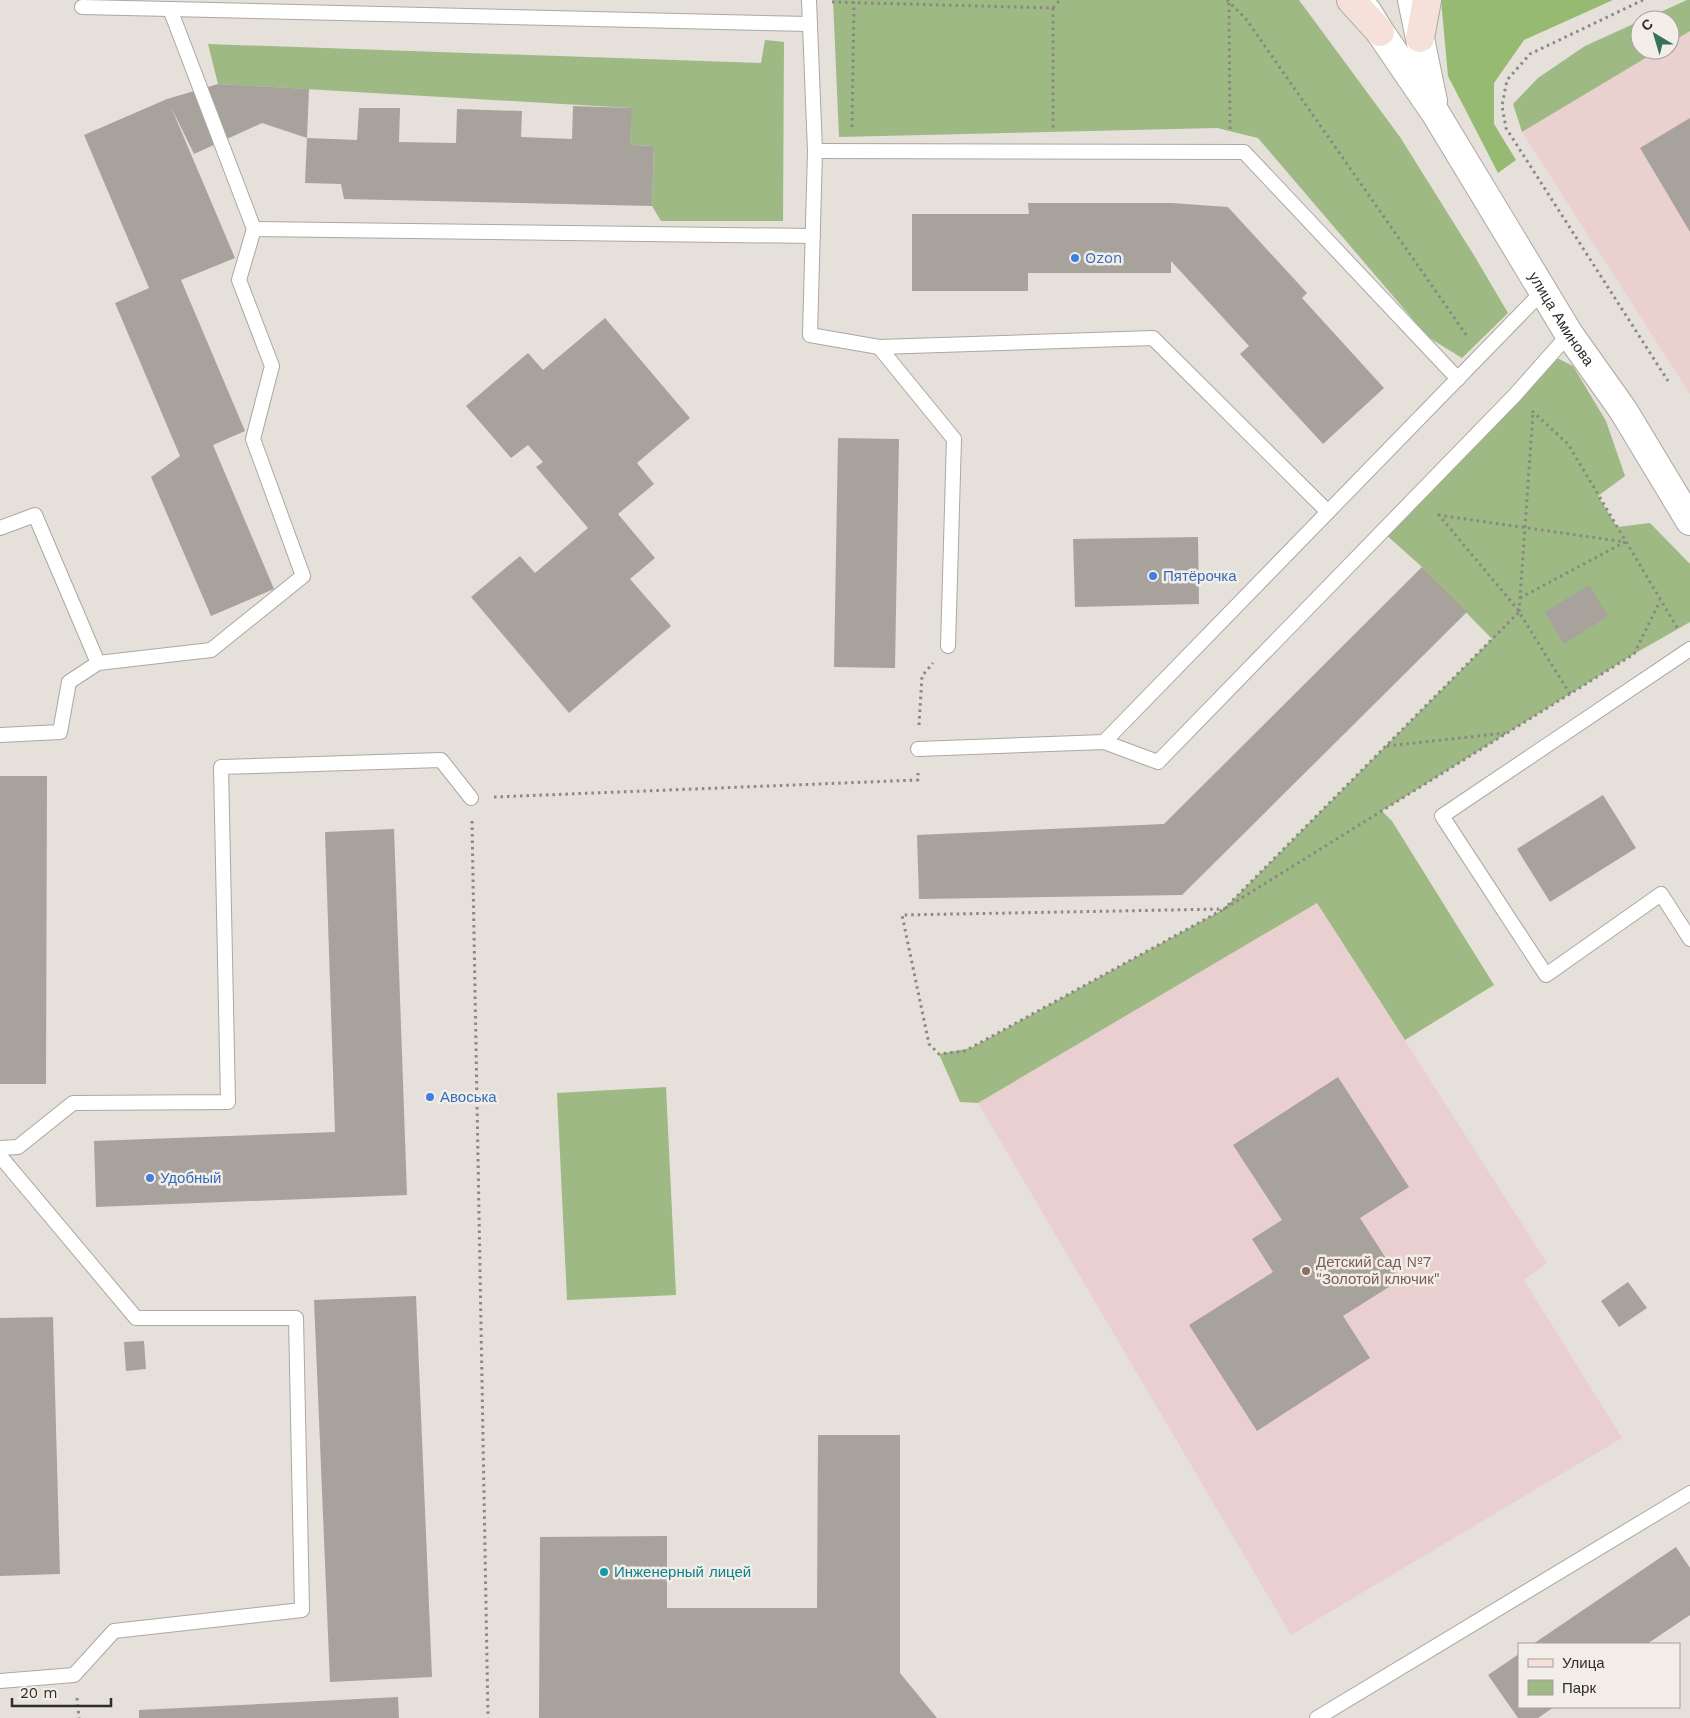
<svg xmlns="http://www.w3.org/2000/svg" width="1690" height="1718" font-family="'Work Sans',sans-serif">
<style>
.industrial{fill:#ead0cf}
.education{fill:#eacfd1}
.green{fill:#9eb984}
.forest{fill:#97ba73}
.building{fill:#a8a29c}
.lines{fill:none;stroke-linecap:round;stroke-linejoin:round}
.service-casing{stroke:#aca8a1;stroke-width:16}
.tertiary-casing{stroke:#aca8a1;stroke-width:30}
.secondary-casing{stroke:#aca8a1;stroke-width:30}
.path{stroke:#8b8783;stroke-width:3;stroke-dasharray:2.5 4;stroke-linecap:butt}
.service{stroke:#fff;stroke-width:14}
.tertiary{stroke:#fff;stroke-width:28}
.secondary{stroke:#f5e0da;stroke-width:28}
.shop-dot{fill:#3f7fe0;stroke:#f2ede6;stroke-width:2}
.education-dot{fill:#8d6e63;stroke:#f2ede6;stroke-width:2}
.culture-dot{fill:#0f9aa8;stroke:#f2ede6;stroke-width:2}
.labels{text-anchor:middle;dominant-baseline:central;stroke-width:5;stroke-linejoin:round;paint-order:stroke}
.shop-label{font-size:15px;fill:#366cbe;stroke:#f2ede6;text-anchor:start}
.street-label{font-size:15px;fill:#2f2d2b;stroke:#f2ede6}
.education-label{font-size:15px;fill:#785e54;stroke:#f2ede6;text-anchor:start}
.culture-label{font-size:15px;fill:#0d838f;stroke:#f2ede6;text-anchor:start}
</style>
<rect width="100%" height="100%" fill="#e5e0d9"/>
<polygon class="industrial" points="1690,31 1690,394 1522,132 1659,50 1670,50 1670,43"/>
<polygon class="education" points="1317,903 1547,1263 1524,1280 1622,1438 1291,1635 978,1103"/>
<g class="green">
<polygon points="833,0 1299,0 1400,137 1475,257 1508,313 1462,358 1428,337 1258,138 1217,128 839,137"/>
<polygon points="1687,0 1690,0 1690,31 1670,43 1670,20 1643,20"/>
<polygon points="1640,21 1640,50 1659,50 1522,132 1513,104 1538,78 1585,46"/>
<polygon points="765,40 784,42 783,221 661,221 652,206 654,146 630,145 631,108 218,84 208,44 761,63"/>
<polygon points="1551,355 1573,366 1606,421 1625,476 1598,496 1617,527 1650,523 1690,564 1690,622 1634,654 1382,811 1392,821 1494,985 1405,1040 1317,903 978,1103 960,1102 939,1054 971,1048 1224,909 1492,639 1422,567 1382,531"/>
<polygon points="666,1087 676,1295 567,1300 557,1093"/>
</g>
<polygon class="forest" points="1441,0 1613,0 1524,40 1494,83 1494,124 1516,160 1498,173 1448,76"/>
<g class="building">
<polygon points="218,84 309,89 307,138 262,123 194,154 171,107 235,258 181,280 245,431 213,445 274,589 211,616 151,477 180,456 115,303 149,288 84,135 167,99"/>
<polygon points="573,106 632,108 630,145 654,146 652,206 344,199 341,184 305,183 307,138 357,140 359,108 400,108 399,142 456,143 457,109 522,111 521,137 572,139"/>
<polygon points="1690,118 1690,232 1640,148"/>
<polygon points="1028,203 1171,203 1228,207 1307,293 1302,298 1384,388 1323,444 1240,354 1249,346 1171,261 1171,273 1028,273 1028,291 912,291 912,214 1029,214"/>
<polygon points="605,318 690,418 637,463 654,484 618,514 655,558 630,579 671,626 569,713 471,597 520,556 535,573 588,528 536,467 543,462 528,445 511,458 466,406 528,353 543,370"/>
<polygon points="838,438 899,439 895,668 834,667"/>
<polygon points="1198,537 1199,604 1075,607 1073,539"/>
<polygon points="1422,567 1467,612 1182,895 919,899 917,835 1164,824"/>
<polygon points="1589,585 1608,616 1564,644 1545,612"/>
<polygon points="0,776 47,776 46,1084 0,1084"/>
<polygon points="1603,795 1636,848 1550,902 1517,849"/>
<polygon points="394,829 407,1195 96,1207 94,1141 335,1132 325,832"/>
<polygon points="1338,1077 1409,1187 1360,1218 1400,1280 1343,1316 1370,1358 1257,1431 1189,1325 1273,1272 1252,1239 1282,1220 1233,1145"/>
<polygon points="1628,1282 1647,1308 1619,1327 1601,1301"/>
<polygon points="416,1296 432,1677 330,1682 314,1300"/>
<polygon points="53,1317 60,1574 0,1576 0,1318"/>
<polygon points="144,1341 146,1369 126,1371 124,1342"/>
<polygon points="818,1435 900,1435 900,1673 937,1718 539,1718 540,1537 667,1536 667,1608 817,1608"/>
<polygon points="1676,1547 1690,1568 1690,1615 1647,1644 1533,1644"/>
<polygon points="1519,1654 1519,1707 1554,1707 1538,1718 1518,1718 1488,1675"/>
<polygon points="398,1697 399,1718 139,1718 139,1710"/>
</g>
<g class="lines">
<defs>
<g id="service">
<polyline points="809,0 815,151 810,335 879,347 1153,338 1328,512"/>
<polyline points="82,7 810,24"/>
<polyline points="815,151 1244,152 1458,379"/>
<polyline points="254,229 813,236"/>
<polyline points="879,347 954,439 948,646"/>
<polyline points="0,528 35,515 98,663"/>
<polyline points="1690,649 1442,816 1546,975 1661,894 1690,939"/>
<polyline points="0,735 60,732 69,682 98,663 211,650 303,576 253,439 272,366 239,280 254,229 170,9"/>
<polyline points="1104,742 1544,290"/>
<polyline points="918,749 1104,742 1158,762 1515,395 1569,334"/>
<polyline points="0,1148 18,1147 73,1103 228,1102 221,767 441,760 471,798"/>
<polyline points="0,1156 136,1318 296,1318 302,1610 114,1631 74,1675 0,1681"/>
<polyline points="1317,1718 1690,1493"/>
</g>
<g id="tertiary">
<polyline points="1412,0 1433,101"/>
<path id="s1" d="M1367 11 1380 32 1436 114 1569 334 1623 410 1690 521"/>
</g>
<g id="secondary">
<polyline points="1351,0 1380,32"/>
<polyline points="1420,38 1427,0"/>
</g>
</defs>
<use href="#service" class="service-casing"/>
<use href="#tertiary" class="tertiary-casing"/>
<use href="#secondary" class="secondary-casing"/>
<g class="path">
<polyline points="1227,0 1246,19 1467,336"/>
<polyline points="1643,0 1530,54 1507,80 1502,106 1506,128 1668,381"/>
<polyline points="832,2 1053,8 1053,128"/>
<polyline points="1229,3 1230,129"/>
<polyline points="1053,8 1060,0"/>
<polyline points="852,127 854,2"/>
<polyline points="1532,411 1568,444 1678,629"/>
<polyline points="1438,514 1519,611"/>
<polyline points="1438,515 1625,542"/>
<polyline points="1520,598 1625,542"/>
<polyline points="1519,612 1533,413"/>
<polyline points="1570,694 1519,612 1224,909 902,915 929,1044 939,1054 965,1051 1224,909 1634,654 1660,601"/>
<polyline points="919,725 922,676 933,663"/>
<polyline points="1387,746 1505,733"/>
<polyline points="494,797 918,780 918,773"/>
<polyline points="472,821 488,1718"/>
<polyline points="77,1698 79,1718"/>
</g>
<use href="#service" class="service"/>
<use href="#tertiary" class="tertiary"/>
<use href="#secondary" class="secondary"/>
</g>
<g class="shop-dot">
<circle cx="1075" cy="258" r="5"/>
<circle cx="1153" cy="576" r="5"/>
<circle cx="430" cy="1097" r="5"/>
<circle cx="150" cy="1178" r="5"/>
</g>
<circle class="education-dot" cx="1306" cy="1271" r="5"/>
<circle class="culture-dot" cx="604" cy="1572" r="5"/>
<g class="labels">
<g class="shop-label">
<text x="1085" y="258">Ozon</text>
<text x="1163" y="576">Пятёрочка</text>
<text x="440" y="1097">Авоська</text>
<text x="160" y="1178">Удобный</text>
</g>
<g class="street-label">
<text stroke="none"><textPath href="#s1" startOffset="364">улица Аминова</textPath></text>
</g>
<g class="education-label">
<text x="1316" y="1262">Детский сад №7<tspan x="1316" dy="17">"Золотой ключик"</tspan></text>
</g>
<g class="culture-label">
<text x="614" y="1572">Инженерный лицей</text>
</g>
</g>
<rect x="1518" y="1643" width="162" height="65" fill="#f2ede6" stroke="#a4a09b"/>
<rect x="1528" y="1659" width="25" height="8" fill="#f5e0da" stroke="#a4a09b"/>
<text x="1562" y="1668" font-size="15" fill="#2f2d2b">Улица</text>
<rect x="1528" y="1680" width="25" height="15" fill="#9eb984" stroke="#a4a09b"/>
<text x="1562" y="1693" font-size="15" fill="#2f2d2b">Парк</text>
<g transform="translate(1655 35) rotate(322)"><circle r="24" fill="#f2ede6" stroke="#a4a09b"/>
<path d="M0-4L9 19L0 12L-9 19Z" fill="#387159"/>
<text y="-8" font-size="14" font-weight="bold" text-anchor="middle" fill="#2f2d2b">С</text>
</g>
<path d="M12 1698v8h99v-8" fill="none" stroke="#2f2d2b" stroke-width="2.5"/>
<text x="20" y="1698" font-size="15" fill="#2f2d2b" stroke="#f2ede6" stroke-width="4" paint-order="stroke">20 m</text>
</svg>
